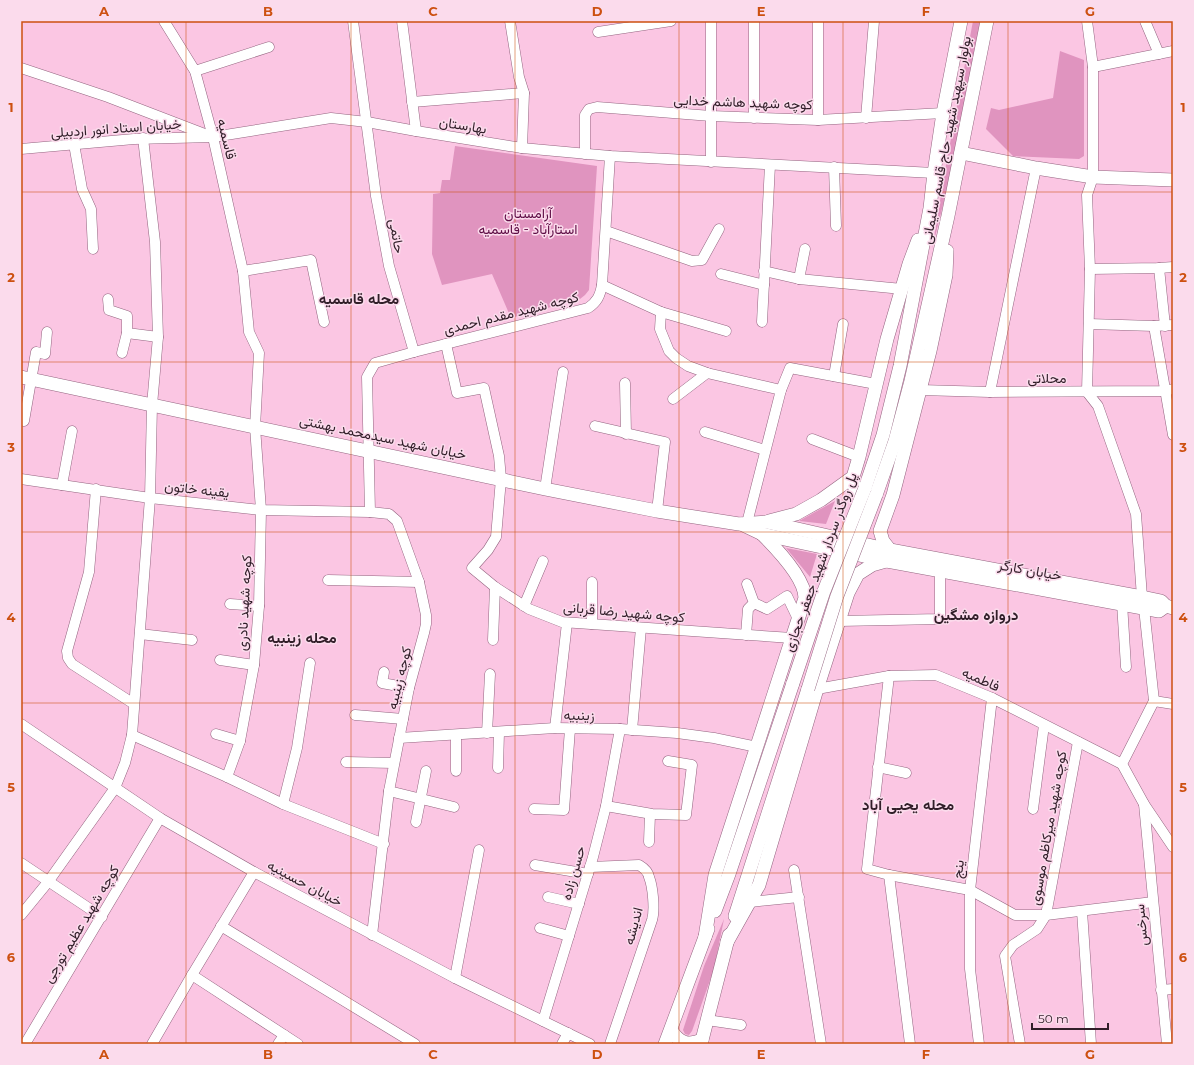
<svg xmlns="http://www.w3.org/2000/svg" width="1194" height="1065" font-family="Montserrat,Vazirmatn,sans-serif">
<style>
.green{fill:#e094bf}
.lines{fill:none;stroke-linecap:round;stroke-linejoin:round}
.minor-casing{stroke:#946580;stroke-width:11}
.major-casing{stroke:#946580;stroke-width:14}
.minor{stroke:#fff;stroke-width:10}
.major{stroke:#fff;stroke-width:13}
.major-bridge-casing{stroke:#946580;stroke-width:14;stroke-linecap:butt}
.major-bridge{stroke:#fff;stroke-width:13}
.grid{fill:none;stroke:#cd5010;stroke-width:1;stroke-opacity:0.55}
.labels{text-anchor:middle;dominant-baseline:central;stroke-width:3;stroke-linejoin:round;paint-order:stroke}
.street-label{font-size:14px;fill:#311e29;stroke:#fbdbec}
.park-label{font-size:14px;fill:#5e0d45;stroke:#fbdbec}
.neighbourhood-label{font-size:15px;font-weight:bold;fill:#311e29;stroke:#fbdbec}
.neatline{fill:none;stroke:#cd5010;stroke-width:1.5}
.grid-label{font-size:13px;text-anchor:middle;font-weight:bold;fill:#cd5010}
</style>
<rect width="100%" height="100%" fill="#fbc6e3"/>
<g class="green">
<polygon points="973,21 981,21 953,165 932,249 946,165"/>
<polygon points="1060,51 1084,60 1084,156 1079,159 1013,156 986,129 991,108 999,110 1053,98"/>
<polygon points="455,146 597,166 589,290 585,295 580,299 511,318 492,274 442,285 432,254 433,194 440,193 442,180 450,180"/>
<polygon points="835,501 826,524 799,521"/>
<polygon points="786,548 817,554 810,577"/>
<polygon points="724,919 714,969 692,1031 689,1035 685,1034 683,1030 704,966"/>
</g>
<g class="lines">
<defs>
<g id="minor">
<polyline points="164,21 195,71 213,137 243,271 249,332 259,353 255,427 261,510 259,606 254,665 240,741 227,777"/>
<polyline points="353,21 376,196 389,266 414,352"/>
<polyline points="402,21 416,131"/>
<polyline points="510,21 519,77 524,93 522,148"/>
<polyline points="711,21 711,162"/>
<polyline points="1087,21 1093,67 1093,177 1087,195 1090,269 1087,392 1098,406 1136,514 1142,597"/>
<polyline points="1145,21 1159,54"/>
<polyline points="598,32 671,21"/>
<polyline points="1093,67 1173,51"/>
<polyline points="21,68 108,97 207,135"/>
<polyline points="195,71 269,47"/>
<polyline points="412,102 524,93"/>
<polyline points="754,118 754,21"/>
<polyline points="866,118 874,21"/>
<polyline points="818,120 818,21"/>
<polyline points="74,144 82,189 91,209 93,249"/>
<polyline points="21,149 134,139 213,137 331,118 367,122 416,131 522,148 610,156 934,173"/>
<polyline points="585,154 585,115 589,109 597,107 711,116 818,120 943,113"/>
<polyline points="834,167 836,226"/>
<polyline points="606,231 692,261 702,260 719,229"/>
<polyline points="1159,268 1165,326"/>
<polyline points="1090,269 1159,268 1173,267"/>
<polyline points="243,271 311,260 324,322"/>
<polyline points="764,271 799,279 902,289"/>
<polyline points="721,274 764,285"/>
<polyline points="799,279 805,249"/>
<polyline points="602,285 661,312 660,329 669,351 676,358 688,366 707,373 781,390 747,523"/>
<polyline points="108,299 109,310 127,316 127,333 122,353"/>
<polyline points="661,312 726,331"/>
<polyline points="762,322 770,165"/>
<polyline points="1089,324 1154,326 1173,325"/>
<polyline points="1154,326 1173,435"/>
<polyline points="127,333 158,337"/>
<polyline points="446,344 457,393 484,388 499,456 501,479 496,537 488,550 472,568 495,587 529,609 562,622 792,638"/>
<polyline points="834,376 843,324"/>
<polyline points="625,383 626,434"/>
<polyline points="781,390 790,368 876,384"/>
<polyline points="920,390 990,392 1165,391 1173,389"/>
<polyline points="990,392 1036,168"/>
<polyline points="673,399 707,373"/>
<polyline points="24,421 36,352 45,354 47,332"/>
<polyline points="595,426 665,442 657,511"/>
<polyline points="705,432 765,450"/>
<polyline points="812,439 859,457"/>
<polyline points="21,479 150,498 261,510 370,512"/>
<polyline points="62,485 72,431"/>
<polyline points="96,489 89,572 67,651 68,658 72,664 134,704"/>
<polyline points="545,489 563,372"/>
<polyline points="328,580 419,582"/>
<polyline points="592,582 592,624"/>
<polyline points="754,603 767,609 787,596 798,619"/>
<polyline points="1122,603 1126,667"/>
<polyline points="230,604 259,606"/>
<polyline points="524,606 543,561"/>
<polyline points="1144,608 1154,701"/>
<polyline points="839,621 940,619 940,570"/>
<polyline points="140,634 192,640"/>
<polyline points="746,635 748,609 754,603 747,584"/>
<polyline points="493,640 495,587"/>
<polyline points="220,660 254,665"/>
<polyline points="384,672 382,683 409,688"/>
<polyline points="889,676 867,869 889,875 970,890 1015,915 1046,915 1153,902"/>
<polyline points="817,689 889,676 936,675 992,698 1122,764"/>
<polyline points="1154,701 1122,764 1144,804 1173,847"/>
<polyline points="1154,701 1173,704"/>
<polyline points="355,715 403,719"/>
<polyline points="21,724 160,818 254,872 455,978 590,1044"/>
<polyline points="555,728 567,623"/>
<polyline points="632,730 641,628"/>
<polyline points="487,733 490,674"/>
<polyline points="216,734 240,741"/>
<polyline points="132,735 227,777 283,804 384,844"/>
<polyline points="456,735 456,771"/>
<polyline points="399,738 555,728 620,729 677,733 714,738 757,747"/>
<polyline points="346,762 394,763"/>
<polyline points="878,767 906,773"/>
<polyline points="498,768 499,732"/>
<polyline points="389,791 454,807"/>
<polyline points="283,804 297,748 310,663"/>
<polyline points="1144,804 1167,1044"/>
<polyline points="606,806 652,814 686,815 692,765 668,761"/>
<polyline points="534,809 564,810 570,729"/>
<polyline points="1033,809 1044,725"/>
<polyline points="416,822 426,771"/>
<polyline points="649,842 650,814"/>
<polyline points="21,863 102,917"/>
<polyline points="535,865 588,874"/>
<path d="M590 867 639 865C644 868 648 871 649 877 653 887 655 910 652 920L610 1044"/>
<polyline points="794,870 821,1044"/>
<polyline points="889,875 910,1044"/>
<polyline points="548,897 579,904"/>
<polyline points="750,902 799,897"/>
<polyline points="1082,911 1091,1044"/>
<polyline points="21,915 48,882 115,788 125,763 132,735 150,498 152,405 158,337 155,242 143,138"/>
<polyline points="221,926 415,1044"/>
<polyline points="540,928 569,936"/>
<path d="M372 935 389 791 409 688 424 633 426 624V615L419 582 397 521 389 514 370 512 367 377 375 363 414 352 588 308C597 302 600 296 602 285L610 156"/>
<polyline points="192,975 298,1044"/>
<polyline points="455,978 479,850"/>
<polyline points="1161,990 1173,989"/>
<polyline points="707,1020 741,1025"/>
<polyline points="543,1021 593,857 606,806 620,729"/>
<polyline points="25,1044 160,818"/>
<polyline points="152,1044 192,975 254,872"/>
<polyline points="278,1044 284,1035"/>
<polyline points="562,1044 568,1033"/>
<polyline points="979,1044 970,969 970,890 992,698"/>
<polyline points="1020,1044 1005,956 1013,945 1037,929 1046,915 1078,742"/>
</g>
<g id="major">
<polyline points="961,153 1036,168 1093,177 1173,180"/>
<polyline points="21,377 545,489 657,511 739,524 767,522 890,550 1142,597 1161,601 1166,606 1173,608"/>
<path d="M853 477C853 489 858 499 870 503"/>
<polyline points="865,488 883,435 900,366 930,208 934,173 943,113 961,21"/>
<polyline points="876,495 895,441 911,381 948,216 987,21"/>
<polyline points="769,521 796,514 821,500 853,477 859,457 887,339 909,264 918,240"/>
<polyline points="741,524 762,534 887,561 1159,611 1166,606"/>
<polyline points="890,550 883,541 880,531 893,495 930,351 946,275 947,251"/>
<polyline points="715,911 729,874 793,683"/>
<polyline points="735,916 808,689"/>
<path d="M705 937 715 875 805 598C805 578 776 548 762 534"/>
<polyline points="727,942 759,885 817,689 848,593 858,574 872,565 886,561"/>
<path d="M671 1030C679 1043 688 1046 702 1040"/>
<polyline points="665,1044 708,929"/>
<polyline points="701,1044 729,935"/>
</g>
</defs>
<use href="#minor" class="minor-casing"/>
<use href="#major" class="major-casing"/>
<use href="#minor" class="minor"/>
<use href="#major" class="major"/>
<defs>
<g id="major-bridge">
<polyline points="793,683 824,591 865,488"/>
<polyline points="808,689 837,596 876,495"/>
</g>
</defs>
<use href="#major-bridge" class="major-bridge-casing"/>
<use href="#major-bridge" class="major-bridge"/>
</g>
<path class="grid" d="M186 21V1044M351 21V1044M515 21V1044M679 21V1044M843 21V1044M1008 21V1044M21 192H1173M21 362H1173M21 532H1173M21 703H1173M21 873H1173"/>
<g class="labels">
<g class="street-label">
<text transform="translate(743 102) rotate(2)">کوچه شهید هاشم خدایی</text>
<text transform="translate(463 125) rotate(9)">بهارستان</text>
<text transform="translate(116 128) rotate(-4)">خیابان استاد انور اردبیلی</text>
<text transform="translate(227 139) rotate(76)">قاسمیه</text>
<text transform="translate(946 140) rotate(-79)">بولوار سپهبد شهید حاج قاسم سلیمانی</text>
<text transform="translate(397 236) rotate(80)">حاتمی</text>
<text transform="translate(511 313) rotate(-14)">کوچه شهید مقدم احمدی</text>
<text x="1047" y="378">محلاتی</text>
<text transform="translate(383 437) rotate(12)">خیابان شهید سیدمحمد بهشتی</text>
<text transform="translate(197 489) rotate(6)">یقینه خاتون</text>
<text transform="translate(820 562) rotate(-70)">پل روگذر سردار شهید جعفر حجازی</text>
<text transform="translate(1030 570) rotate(10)">خیابان کارگر</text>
<text transform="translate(244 603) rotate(-87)">کوچه شهید نادری</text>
<text transform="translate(624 612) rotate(5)">کوچه شهید رضا قربانی</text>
<text transform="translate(399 678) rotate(-76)">کوچه زینبیه</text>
<text transform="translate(981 679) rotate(24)">فاطمیه</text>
<text transform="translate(579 715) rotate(1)">زینبیه</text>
<text transform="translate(1048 828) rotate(-80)">کوچه شهید میرکاظم موسوی</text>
<text transform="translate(958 869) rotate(-83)">ینج</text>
<text transform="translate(573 873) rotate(-74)">حسن زاده</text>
<text transform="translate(305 883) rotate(28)">خیابان حسینیه</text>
<text transform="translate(81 924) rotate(-59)">کوچه شهید عظیم تورجی</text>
<text transform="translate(1141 925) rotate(-95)">سرخس</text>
<text transform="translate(633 926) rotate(-75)">اندیشه</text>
</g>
<g class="park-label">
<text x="528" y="213">آرامستان<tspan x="528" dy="16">استارآباد - قاسمیه</tspan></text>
</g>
<g class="neighbourhood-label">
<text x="359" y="298">محله قاسمیه</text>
<text x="976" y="614">دروازه مشگین</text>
<text x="302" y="637">محله زینبیه</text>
<text x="908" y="804">محله یحیی آباد</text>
</g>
</g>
<rect width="1194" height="1065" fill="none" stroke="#fbdbec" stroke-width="44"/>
<path d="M1032 1023v6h76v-6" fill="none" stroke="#311e29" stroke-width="2"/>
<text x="1038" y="1023" font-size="12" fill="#311e29" stroke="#fbdbec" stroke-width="3" paint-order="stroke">50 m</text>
<rect x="22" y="22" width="1150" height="1021" class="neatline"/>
<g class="grid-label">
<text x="104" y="16">A</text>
<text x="268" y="16">B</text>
<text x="433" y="16">C</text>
<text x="597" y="16">D</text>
<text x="761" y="16">E</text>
<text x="926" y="16">F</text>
<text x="1090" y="16">G</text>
<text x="11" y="112">1</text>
<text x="1183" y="112">1</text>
<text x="11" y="282">2</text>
<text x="1183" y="282">2</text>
<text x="11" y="452">3</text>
<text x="1183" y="452">3</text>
<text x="11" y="622">4</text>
<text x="1183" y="622">4</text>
<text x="11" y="792">5</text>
<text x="1183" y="792">5</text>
<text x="11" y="962">6</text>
<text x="1183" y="962">6</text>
<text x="104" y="1059">A</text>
<text x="268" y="1059">B</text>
<text x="433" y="1059">C</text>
<text x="597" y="1059">D</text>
<text x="761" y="1059">E</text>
<text x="926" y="1059">F</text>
<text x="1090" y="1059">G</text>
</g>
</svg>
